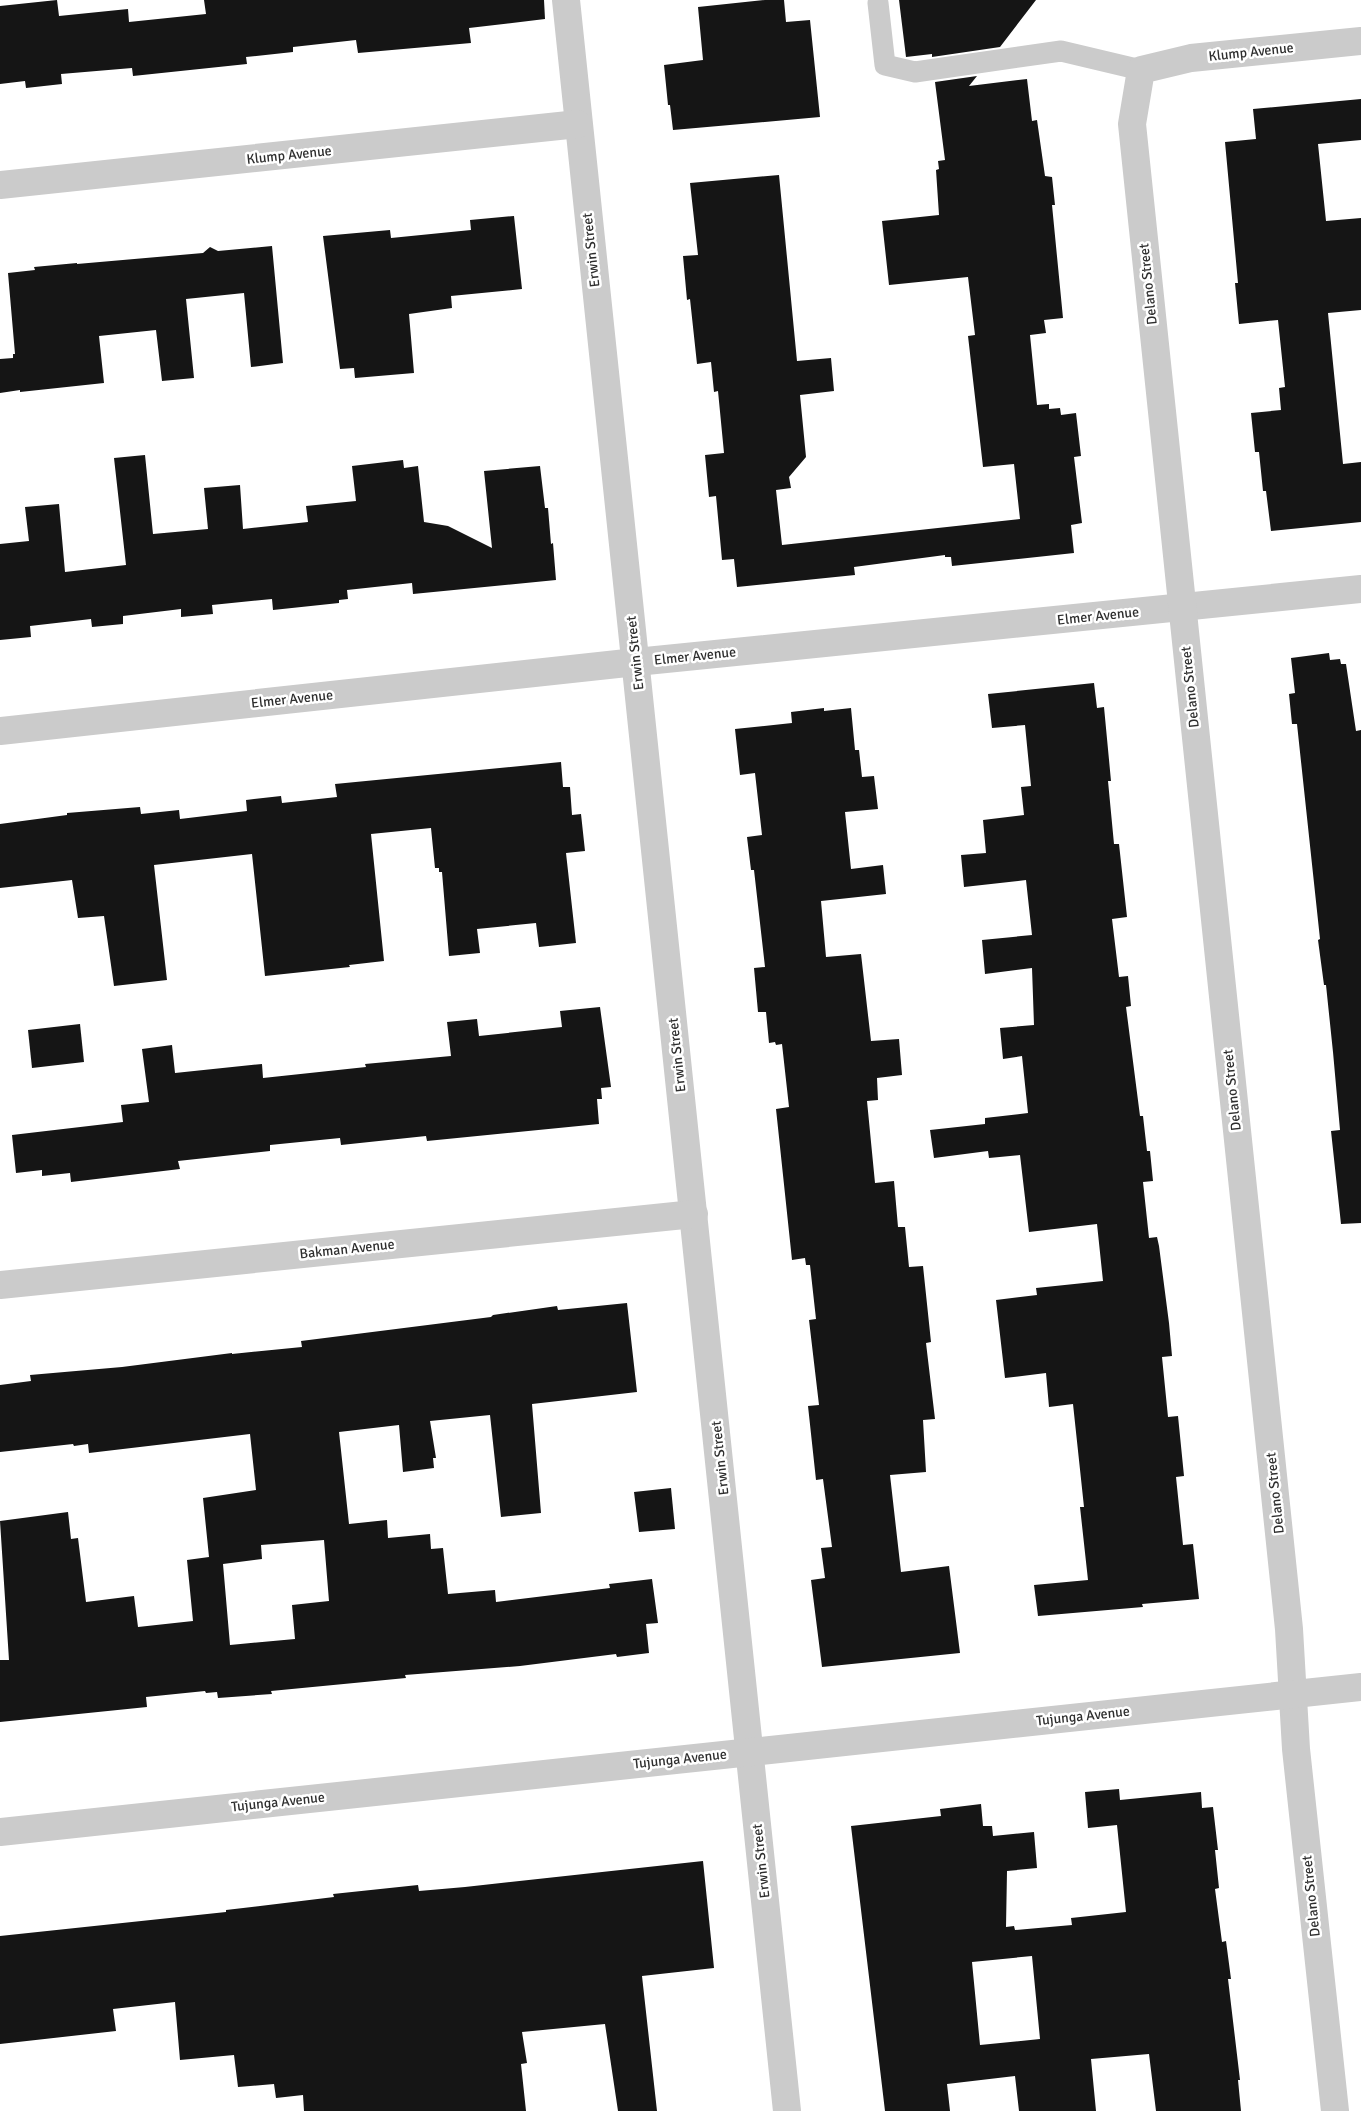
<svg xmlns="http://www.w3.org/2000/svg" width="1361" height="2111" font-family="Signika,sans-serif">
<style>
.building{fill:#151515;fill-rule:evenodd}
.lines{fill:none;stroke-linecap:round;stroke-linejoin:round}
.service{stroke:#cbcbcb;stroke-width:21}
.minor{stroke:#cbcbcb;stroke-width:28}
.tertiary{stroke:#cbcbcb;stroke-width:28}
.labels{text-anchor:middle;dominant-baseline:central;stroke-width:5;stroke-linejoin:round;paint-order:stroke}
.street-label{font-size:14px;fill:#2e2e2e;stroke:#fff}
</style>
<rect width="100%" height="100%" fill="#fff"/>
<g class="building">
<polygon points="57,0 59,16 128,9 129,22 206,14 204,0 544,0 545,19 469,28 471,43 358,53 356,40 293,47 293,52 246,57 247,64 133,76 132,68 61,74 62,84 26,88 25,81 0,84 0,6"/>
<polygon points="765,0 784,0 786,22 810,20 820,117 673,130 670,105 668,105 664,65 703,60 698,7"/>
<polygon points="899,0 1036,0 1000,47 932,57 932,54 906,57"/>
<polygon points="977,76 969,86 1027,79 1032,121 1037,120 1045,176 1052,177 1055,205 1052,205 1063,318 1044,320 1046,333 1030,335 1037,405 1049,404 1049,409 1060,408 1061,415 1076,413 1081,456 1074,457 1082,523 1071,525 1074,553 952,566 951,557 945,557 945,555 854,567 855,575 737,587 734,559 722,560 716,496 709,497 705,455 724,453 718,391 714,392 711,362 697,364 690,299 687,300 683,256 698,255 690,183 779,175 797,361 831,358 834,391 800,395 806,457 789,477 791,488 776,490 782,545 1020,519 1014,464 983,467 968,336 975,335 968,277 889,285 882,221 939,215 936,170 939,169 938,161 945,160 935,82"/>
<polygon points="1361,99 1361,140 1318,144 1326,221 1361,218 1361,310 1328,313 1343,464 1361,462 1361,522 1271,531 1266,491 1263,491 1259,452 1255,452 1251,413 1281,410 1279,388 1285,387 1278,320 1239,324 1235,283 1238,283 1225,142 1256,139 1253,109"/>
<polygon points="514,216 522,289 451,296 452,308 409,314 414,373 355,378 354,368 340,369 323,236 390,230 391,238 471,230 470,220"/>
<polygon points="272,246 283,363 251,367 244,293 186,299 194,378 162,381 156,330 99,336 104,383 20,392 20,390 0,393 0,359 13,358 13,354 15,354 8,273 35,270 34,267 77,263 77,264 203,253 210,247 218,251"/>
<polygon points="145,455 153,534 208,529 204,488 240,485 243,529 308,522 306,506 356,501 352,466 403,460 404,468 418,466 424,522 448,526 492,548 484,471 540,466 545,508 548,508 551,544 553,543 556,580 413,594 412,583 347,590 348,599 339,600 339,603 273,610 272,599 212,605 213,614 181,617 181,609 123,616 123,624 92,627 91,619 30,626 31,637 0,640 0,544 29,541 25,507 59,504 65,572 126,565 114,458"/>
<polygon points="1329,653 1330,660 1340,659 1341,664 1346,664 1356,731 1361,730 1361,1223 1341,1224 1331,1131 1340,1130 1333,1052 1326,985 1324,985 1318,940 1320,939 1297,724 1292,724 1289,694 1295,693 1291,658"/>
<polygon points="1094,683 1097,708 1104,707 1111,781 1108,781 1114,844 1119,844 1127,917 1112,919 1119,977 1128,976 1131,1006 1126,1007 1140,1116 1143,1116 1147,1151 1150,1151 1153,1181 1143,1182 1149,1238 1157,1237 1159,1246 1169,1323 1172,1356 1162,1357 1168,1417 1178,1416 1184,1476 1176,1477 1183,1545 1193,1544 1199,1599 1142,1604 1143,1607 1038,1616 1034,1585 1088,1580 1080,1507 1084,1507 1073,1404 1049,1407 1046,1373 1005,1378 996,1300 1037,1295 1036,1288 1103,1281 1097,1224 1029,1232 1020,1155 989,1158 988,1151 934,1158 930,1130 985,1124 985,1118 1028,1113 1022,1056 1003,1059 1000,1028 1034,1025 1032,968 985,974 982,940 1032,935 1026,880 964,887 961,855 986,853 983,820 1024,815 1021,787 1031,786 1025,725 992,728 988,694"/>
<polygon points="824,708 824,711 851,708 855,750 859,750 862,777 874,776 878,809 845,812 851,869 883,865 886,894 821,901 826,957 861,954 871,1041 899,1039 902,1075 877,1078 878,1100 867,1101 875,1183 894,1181 898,1227 905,1227 909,1267 923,1266 931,1342 926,1343 935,1419 923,1420 926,1472 890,1475 901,1572 949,1566 960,1653 822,1667 811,1580 825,1578 821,1548 832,1547 823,1479 816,1480 808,1406 819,1405 809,1320 816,1319 810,1265 806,1265 805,1258 792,1260 776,1109 789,1107 782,1044 776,1045 775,1042 769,1043 766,1012 758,1012 754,968 765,967 754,870 751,870 747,837 762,835 755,773 740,775 735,729 792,723 791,712"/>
<polygon points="561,762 563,787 570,787 572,815 581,814 585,851 566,853 576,943 539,947 536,923 477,929 480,953 449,956 442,872 439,872 439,868 435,868 431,828 371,834 384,961 349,965 350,967 265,976 252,854 154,865 167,980 114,986 104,916 78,918 72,880 0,888 0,824 67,815 67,813 140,807 141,814 179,810 180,819 247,811 246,800 281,796 282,803 337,797 335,784"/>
<polygon points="600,1007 611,1087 601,1088 602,1099 597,1099 599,1124 427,1141 426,1136 341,1145 340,1138 270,1145 270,1151 178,1161 180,1169 71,1182 70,1173 42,1176 42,1170 16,1173 12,1135 123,1122 121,1105 149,1102 142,1049 172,1045 175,1073 262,1064 263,1078 366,1067 365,1064 451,1056 447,1022 477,1019 479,1036 562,1027 560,1011"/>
<polygon points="80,1024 84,1062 32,1068 28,1030"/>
<path d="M627 1303 637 1392 532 1404 541 1513 501 1517 490 1415 430 1421 436 1458H433L434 1468 403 1472 399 1425 339 1432 349 1524 387 1520 388 1538 430 1534 431 1549 443 1548 448 1594 495 1590 496 1602 610 1588 609 1584 652 1579 658 1623 646 1624 649 1653 617 1657 616 1654 520 1666 405 1675 406 1678 271 1691 272 1694 218 1698 217 1692 206 1693 205 1691 146 1697 147 1707 0 1722V1660H9L0 1521 68 1512 71 1539 78 1538 86 1602 134 1596 138 1627 193 1621 187 1560 209 1557 203 1498 256 1490 250 1434 89 1453 88 1444 74 1446 73 1444 0 1452V1385L31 1381 30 1375 122 1367 232 1353V1354L302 1347 301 1341 491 1317 493 1315 557 1306 558 1310ZM324 1540 329 1601 292 1605 295 1639 230 1645 223 1564 262 1559 261 1545Z"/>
<polygon points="671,1488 675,1529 639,1532 634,1492"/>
<path d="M1119 1789 1120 1800 1201 1792 1202 1808 1213 1807 1218 1850H1215L1219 1888 1215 1889 1222 1942 1226 1941 1231 1979H1228L1240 2080H1238L1241 2111H1156L1149 2054 1091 2059 1096 2111H1019L1015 2076 947 2084 950 2111H885L851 1826 941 1816 940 1809 981 1804 983 1826H992L993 1836 1034 1832 1037 1868 1007 1871 1006 1927 1014 1926 1015 1930 1072 1925 1071 1918 1126 1912 1117 1825 1088 1828 1085 1792ZM1032 1956 1040 2039 980 2045 972 1962Z"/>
<polygon points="703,1861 714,1968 642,1976 657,2111 618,2111 605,2024 522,2032 527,2063 521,2064 526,2111 304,2111 303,2095 276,2098 274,2084 238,2087 234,2055 180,2060 175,2002 113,2009 116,2031 0,2044 0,1936 226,1912 226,1910 334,1897 333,1894 418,1885 419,1891 465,1887"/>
</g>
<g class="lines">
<polyline class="service" points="878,3 885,65 915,72 1061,51 1141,70"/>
<g class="minor">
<polyline points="566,0 787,2111"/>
<polyline points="0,185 578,124"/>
<polyline points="0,731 636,662 1361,589"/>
<polyline points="0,1285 694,1214"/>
<polyline points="1335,2111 1296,1749 1289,1629 1132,124 1141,70 1191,58 1361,41"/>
</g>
<polyline class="tertiary" points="0,1832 1361,1687"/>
</g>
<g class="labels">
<g class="street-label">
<text transform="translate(1251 52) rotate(-6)">Klump Avenue</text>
<text transform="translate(289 155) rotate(-6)">Klump Avenue</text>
<text transform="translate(591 250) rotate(-96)">Erwin Street</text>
<text transform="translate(1148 284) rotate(-96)">Delano Street</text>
<text transform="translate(1098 616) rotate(-6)">Elmer Avenue</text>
<text transform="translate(635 653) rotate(-96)">Erwin Street</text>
<text transform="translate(695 656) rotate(-6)">Elmer Avenue</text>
<text transform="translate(1190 687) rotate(-96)">Delano Street</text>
<text transform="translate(292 699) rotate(-6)">Elmer Avenue</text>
<text transform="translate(677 1055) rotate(-96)">Erwin Street</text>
<text transform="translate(1232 1090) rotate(-96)">Delano Street</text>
<text transform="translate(347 1249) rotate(-6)">Bakman Avenue</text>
<text transform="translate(720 1458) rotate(-96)">Erwin Street</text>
<text transform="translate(1275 1493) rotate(-96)">Delano Street</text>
<text transform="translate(1083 1716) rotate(-6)">Tujunga Avenue</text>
<text transform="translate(680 1759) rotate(-6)">Tujunga Avenue</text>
<text transform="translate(278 1802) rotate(-6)">Tujunga Avenue</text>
<text transform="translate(761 1861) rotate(-96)">Erwin Street</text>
<text transform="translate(1311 1896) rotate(-96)">Delano Street</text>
</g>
</g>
</svg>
